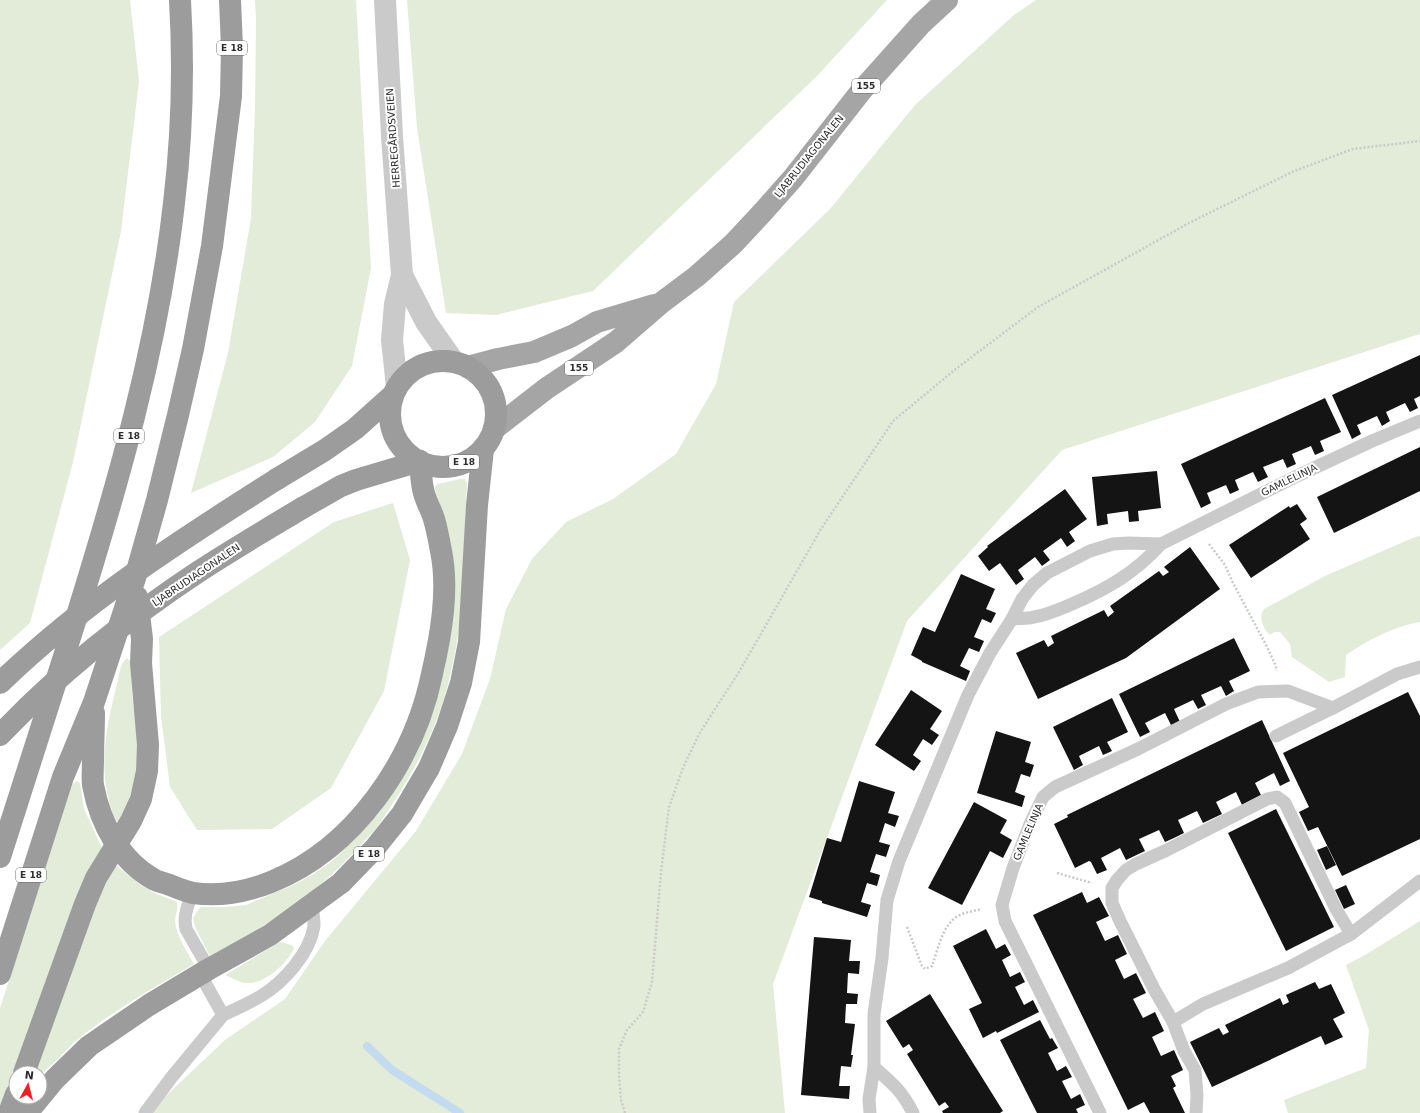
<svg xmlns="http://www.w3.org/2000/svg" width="1420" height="1113" font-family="'DejaVu Sans',sans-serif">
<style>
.green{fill:#e2ecd9}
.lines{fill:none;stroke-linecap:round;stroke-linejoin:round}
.stream{stroke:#c3dbee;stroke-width:8}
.building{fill:#141414}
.path{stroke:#cacaca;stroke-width:2.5;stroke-dasharray:2 2;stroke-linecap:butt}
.service{stroke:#cacaca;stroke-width:13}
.tertiary{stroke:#cacaca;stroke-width:22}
.primary{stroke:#a5a5a5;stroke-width:22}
.trunk{stroke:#9c9c9c;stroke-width:22}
.trunk-bridge{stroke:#9c9c9c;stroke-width:22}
.labels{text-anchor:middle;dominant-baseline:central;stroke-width:4;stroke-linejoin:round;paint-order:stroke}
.shield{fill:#fff;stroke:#6c6c6c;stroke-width:1}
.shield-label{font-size:9px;font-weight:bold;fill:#2d2d2d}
.street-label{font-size:10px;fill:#2d2d2d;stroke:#fff}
</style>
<rect width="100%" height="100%" fill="#fff"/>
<g class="green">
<polygon points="0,0 130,0 139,81 121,231 73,462 30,623 0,650"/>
<polygon points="255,0 356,0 371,268 352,366 315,422 273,457 191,493 228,353 251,218 255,106 256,20"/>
<polygon points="407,0 887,0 816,77 593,291 496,315 446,313 417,128"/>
<polygon points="1036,0 1420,0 1420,334 1062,450 907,621 773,984 785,1113 149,1113 152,1109 225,1040 285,999 325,941 416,831 462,754 490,679 506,609 532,559 566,522 613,499 676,454 716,384 734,302 830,209 915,105 1014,15"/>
<path d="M460 479H465L467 484C463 548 466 614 450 676 439 725 415 771 387 812 382 820 377 828 371 834 348 860 323 884 296 904 270 924 239 939 210 956L195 927 193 918 198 910 201 907H226L246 905 291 886 312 875 331 862 356 838 379 813 401 780 434 707 444 672 450 639 448 530 435 489V487L438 484Z"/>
<polygon points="393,503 410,560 384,691 331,788 272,829 197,830 170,787 161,716 159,637 334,522"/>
<path d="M1420 536V622C1394 626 1368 640 1346 655L1345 677 1329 682 1292 657 1290 644 1280 632H1274L1270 635C1263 629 1258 617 1264 609L1325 576 1415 537Z"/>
<path d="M127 658 131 662C132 675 131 689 133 702 134 711 136 720 137 729 139 762 135 792 119 821H117C112 813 109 802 107 792 100 755 108 720 117 684 119 676 120 663 127 658Z"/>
<polygon points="76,781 80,783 84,809 102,848 50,974 0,1106 0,1008 72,785"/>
<path d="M116 865C129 876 141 887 157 894 163 897 171 899 177 902 179 908 175 914 175 921 176 936 187 951 194 964 155 987 114 1010 78 1039 65 1050 54 1064 40 1075V1073H34L100 892Z"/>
<polygon points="1420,921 1420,1113 1288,1113 1284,1100 1366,1068 1369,1030 1346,965 1365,955"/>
<path d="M280 942 292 945 294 948C287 964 264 985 245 983 238 982 231 977 225 975Z"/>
</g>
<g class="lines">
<polyline class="stream" points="367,1046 392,1070 460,1113"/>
</g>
<g class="building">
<polygon points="1420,355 1420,396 1414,399 1418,408 1410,412 1405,403 1386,412 1390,421 1382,426 1377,416 1357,425 1361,434 1352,439 1332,395"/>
<polygon points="1325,398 1341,432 1320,441 1324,451 1315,455 1311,446 1292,454 1296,464 1287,468 1283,459 1263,467 1268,477 1258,482 1253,472 1235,480 1239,490 1230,494 1226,485 1207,493 1211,503 1201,508 1181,464"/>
<polygon points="1420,447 1420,491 1334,533 1317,497"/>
<polygon points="1157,471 1161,508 1138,511 1139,521 1129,522 1128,511 1107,514 1108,524 1097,526 1092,477"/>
<polygon points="1065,489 1087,519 1069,532 1075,541 1067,547 1061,538 1043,551 1050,560 1042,566 1035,557 1018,570 1024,579 1016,585 1000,563 989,571 978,556 988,547 987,546"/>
<polygon points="1297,504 1307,519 1300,524 1310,539 1251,578 1229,545 1289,506 1290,508"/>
<polygon points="1190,547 1220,589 1126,658 1038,699 1016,653 1044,640 1048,647 1054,643 1051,636 1104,610 1108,617 1114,612 1110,606 1159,571 1163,576 1169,572 1164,567"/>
<polygon points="961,574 995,589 986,609 996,613 991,623 982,619 974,637 984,641 979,652 969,648 960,666 970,671 966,681 922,662 922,661 911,655 923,627 935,632"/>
<polygon points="1234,638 1250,671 1229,681 1234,691 1226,696 1221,686 1201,695 1206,705 1198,709 1193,700 1174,709 1180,722 1172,727 1165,713 1145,723 1150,732 1140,737 1119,694"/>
<polygon points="911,690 942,711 930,729 939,735 932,745 923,739 913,755 921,761 914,771 875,745"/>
<polygon points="1408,692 1420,716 1420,839 1342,876 1318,827 1308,831 1299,812 1309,807 1283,753"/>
<polygon points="1112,698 1128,732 1107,742 1112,751 1103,755 1099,746 1079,756 1083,765 1074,770 1053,727"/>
<polygon points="1262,720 1290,781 1280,786 1274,773 1255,783 1261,795 1242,805 1236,792 1216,802 1222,814 1203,823 1197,811 1178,820 1184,833 1174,838 1165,842 1159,830 1139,839 1145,851 1126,860 1120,848 1101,858 1107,870 1097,874 1091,862 1089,861 1075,868 1054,824 1068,817 1067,815"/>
<polygon points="996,731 1031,742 1025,762 1034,765 1030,777 1021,774 1015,792 1025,796 1022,807 977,793"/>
<polygon points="859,781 895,792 888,813 899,816 895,827 885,823 879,842 890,845 886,857 876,854 870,872 880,875 877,886 867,883 861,902 871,905 867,917 822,903 822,901 809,897 827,838 841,842"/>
<polygon points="974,802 1007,820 1000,833 1012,840 1003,858 990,851 962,905 928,888"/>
<polygon points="1276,809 1334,927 1286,951 1228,833"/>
<polygon points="1327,846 1336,865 1326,870 1317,850"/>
<polygon points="1346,885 1355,904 1344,909 1335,890"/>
<polygon points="1082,892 1087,903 1099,897 1109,916 1096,922 1105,941 1118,935 1127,954 1115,960 1124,979 1136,973 1146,993 1133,999 1143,1018 1155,1012 1164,1031 1152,1037 1161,1056 1174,1050 1183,1070 1171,1076 1176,1086 1173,1088 1185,1113 1150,1113 1144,1102 1128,1110 1033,915"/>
<polygon points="986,929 996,949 1005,944 1011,955 1002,960 1010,977 1020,972 1025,982 1015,987 1024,1005 1033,1000 1039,1012 997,1033 996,1031 983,1038 969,1009 982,1003 953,946"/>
<polygon points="814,937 851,940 849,961 860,961 859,974 848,973 847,993 858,994 857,1004 846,1004 845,1023 855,1024 851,1055 853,1055 851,1067 841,1066 839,1086 850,1086 849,1099 801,1095"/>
<polygon points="1315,982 1319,989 1331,984 1345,1013 1333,1019 1343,1037 1325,1045 1321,1036 1212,1087 1190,1042 1219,1028 1223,1035 1229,1032 1225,1025 1280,998 1283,1005 1289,1002 1286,995"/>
<polygon points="930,994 1003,1111 1000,1113 943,1113 942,1111 949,1107 945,1102 939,1106 907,1054 913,1050 909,1044 903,1048 886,1021"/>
<polygon points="1040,1020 1050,1039 1052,1038 1058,1048 1048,1053 1057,1071 1066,1066 1072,1077 1062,1081 1071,1099 1080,1094 1085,1105 1076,1109 1078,1113 1037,1113 1000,1040"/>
</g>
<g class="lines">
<g class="path">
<polyline points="1209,544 1225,565 1233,583 1266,645 1276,666 1276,671"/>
<polyline points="1057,873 1092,883"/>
<path d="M907 927 922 966 925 969 932 966C938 950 942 925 958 916 965 912 974 911 982 909"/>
<polyline points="625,1113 621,1100 619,1075 619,1049 627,1030 643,1012 652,982 661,872 669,807 683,768 699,734 739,672 821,529 893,421 957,368 1038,307 1189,223 1294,171 1353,149 1420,141"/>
</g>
<g class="service">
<path d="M1012 619C1019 618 1027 619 1034 617 1047 615 1060 609 1072 604 1107 589 1135 573 1161 544"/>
<polyline points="1276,736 1333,708 1397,674 1420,667"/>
<path d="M192 893C188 905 183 916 186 929L209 969"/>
<path d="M223 1015C236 1009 249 1003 261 996 284 982 310 953 314 926 314 919 313 912 312 905"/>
<polyline points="1173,1022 1203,1004 1288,968 1351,934"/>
<path d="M874 1067C892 1083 902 1091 913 1113"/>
<polyline points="145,1113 171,1078 223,1015 200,974"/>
<polyline points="870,1113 869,1099 874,1067 874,1014 882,958 887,900 899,861 968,695 990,653 1012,619 1022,599 1033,585 1047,573 1090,551 1113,544 1128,543 1161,544 1297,476 1372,441 1420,421"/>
<polyline points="1100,1113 1005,921 1002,905 1013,868 1030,824 1043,797 1055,787 1138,749 1226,704 1258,692 1288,691 1333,708"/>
<polyline points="1196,1113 1197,1095 1195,1070 1184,1051 1173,1022 1154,989 1120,921 1112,903 1112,888 1117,880 1126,870 1136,864 1167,850 1267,799 1277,797 1285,803 1336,909 1351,934 1420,881"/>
</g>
<g class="tertiary">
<polyline points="385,0 392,136 402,275 395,304 392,340 397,387"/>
<polyline points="402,275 426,322 454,362"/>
</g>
<g class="primary">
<polyline points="468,367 498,359 534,352 572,336 597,322 654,305"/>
<polyline points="494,429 547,388 616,342 661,303 697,276 733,244 762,213 793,178 862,90 921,24 947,0"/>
</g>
<g class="trunk">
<circle cx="443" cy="414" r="53"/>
<polyline points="277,479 325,450 355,429 393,395"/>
<polyline points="304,507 341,486 356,480 420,461"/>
<path d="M94 713C94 729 93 745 93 761 93 769 92 778 93 785 100 823 120 861 155 880 159 882 165 883 170 885 177 888 185 891 193 893 220 897 246 892 271 882 355 848 414 761 432 674 441 635 449 590 441 551 439 540 437 529 434 519 431 509 425 500 423 489 421 480 421 470 420 461"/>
<path d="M0 857C25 780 49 702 74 625 117 487 158 347 174 203 182 136 184 68 180 0"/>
<polyline points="0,974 63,777 94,702 135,578 157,500 178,415 193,349 212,246 231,96 232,48 230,0"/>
<polyline points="24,1073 85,904 96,878 131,821 141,799 147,771 148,745 141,663 142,639 137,597"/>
<polyline points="9,1113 16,1094"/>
<polyline points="27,1113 55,1079 89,1046 149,1005 209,969 270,935 341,883 374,849 402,814 429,768 447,726 461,683 469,642 477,505 483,449"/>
</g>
<g class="trunk-bridge">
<path d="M0 683C84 602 179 541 277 479"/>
<path d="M0 735C59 673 127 619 198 572 233 549 269 528 304 507"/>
</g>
</g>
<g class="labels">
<g class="shield">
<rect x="217" y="41" width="30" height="14" rx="3"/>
<rect x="852" y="79" width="28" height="14" rx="3"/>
<rect x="565" y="361" width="28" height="14" rx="3"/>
<rect x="114" y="429" width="30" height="14" rx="3"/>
<rect x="449" y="455" width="30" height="14" rx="3"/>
<rect x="354" y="847" width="30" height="14" rx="3"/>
<rect x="16" y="868" width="30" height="14" rx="3"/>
</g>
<g class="shield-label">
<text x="232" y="48">E 18</text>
<text x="866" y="86">155</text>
<text x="579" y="368">155</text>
<text x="129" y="436">E 18</text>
<text x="464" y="462">E 18</text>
<text x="369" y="854">E 18</text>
<text x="31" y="875">E 18</text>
</g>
<g class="street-label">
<text transform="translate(393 138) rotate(-94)">HERREGÅRDSVEIEN</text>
<text transform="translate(809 156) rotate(-51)">LJABRUDIAGONALEN</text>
<text transform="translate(1289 480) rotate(-26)">GAMLELINJA</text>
<text transform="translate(196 575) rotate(-34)">LJABRUDIAGONALEN</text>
<text transform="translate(1028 832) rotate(-67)">GAMLELINJA</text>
</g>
</g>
<g transform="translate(28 1085) rotate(7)"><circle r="19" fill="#ffffff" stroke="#ababab"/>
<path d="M0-3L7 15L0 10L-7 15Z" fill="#f32025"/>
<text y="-6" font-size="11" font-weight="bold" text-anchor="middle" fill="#2d2d2d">N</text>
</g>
</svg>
